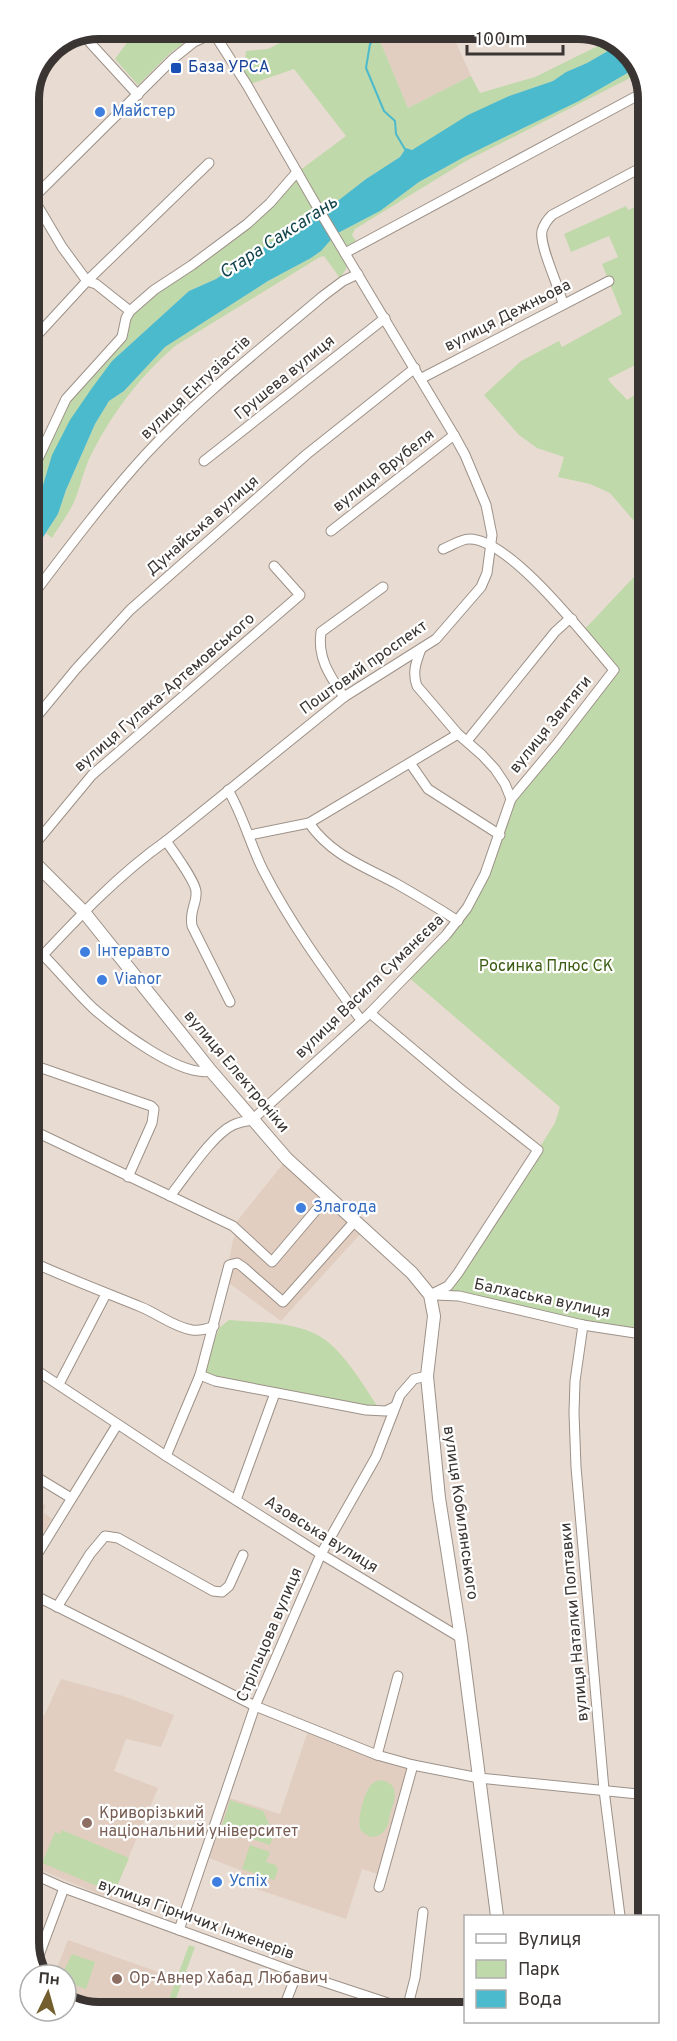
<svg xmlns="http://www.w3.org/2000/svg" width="677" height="2041" font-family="Overpass,sans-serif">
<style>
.built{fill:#e1cec0}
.green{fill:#c0d9aa}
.water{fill:#4bbacc}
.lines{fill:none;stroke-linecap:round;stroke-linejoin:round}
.stream{stroke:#4bbacc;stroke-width:2}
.minor-casing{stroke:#9d9188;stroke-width:11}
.major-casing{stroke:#9d9188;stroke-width:14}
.minor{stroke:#fff;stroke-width:9}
.major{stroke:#fff;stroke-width:12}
.transit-dot{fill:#1a4fb4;stroke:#fff;stroke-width:2}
.shop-dot{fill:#3f7fe0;stroke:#fff;stroke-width:2}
.education-dot{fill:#8d6e63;stroke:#fff;stroke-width:2}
.labels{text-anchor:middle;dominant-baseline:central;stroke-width:4.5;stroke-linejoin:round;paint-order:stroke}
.transit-label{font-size:16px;fill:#164399;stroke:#fff;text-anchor:start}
.shop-label{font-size:16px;fill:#366cbe;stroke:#fff;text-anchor:start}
.street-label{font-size:16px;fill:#3a3532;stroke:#fff}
.park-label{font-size:16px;fill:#3c5c12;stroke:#fff}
.education-label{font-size:16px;fill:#785e54;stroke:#fff;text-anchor:start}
.water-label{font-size:18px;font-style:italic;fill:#11434b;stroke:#fff}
.rim{fill:none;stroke:#3a3532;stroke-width:8}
</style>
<rect width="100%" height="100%" fill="#e8dbd2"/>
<g class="built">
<polygon points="406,29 450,29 471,76 408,108 380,41"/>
<polygon points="287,1159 364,1230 281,1321 225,1280 233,1240 238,1230 233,1226"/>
<polygon points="30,1496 46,1506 43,1512 52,1519 30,1555"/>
<polygon points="61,1679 123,1696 174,1715 161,1747 126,1739 114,1771 158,1788 111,1899 31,1866 31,1711 44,1716"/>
<polygon points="308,1731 410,1769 381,1875 362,1869 346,1919 238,1883 242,1871 204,1856 224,1796 280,1814"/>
<polygon points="68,1940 158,1972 175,1982 164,2012 94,2012 66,2001 66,1975 54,1975"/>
</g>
<g class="green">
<polygon points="137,29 188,29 194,36 170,53 138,85 115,59"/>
<polygon points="310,29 406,29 380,41 408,108 471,76 480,93 535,77 610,40 620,44 587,63 566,72 553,81 509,96 468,116 412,150 406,148 400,157 366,179 326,210 322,211 299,171 346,136 294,69 250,84 244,71 246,51 268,49 286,40 310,38"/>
<polygon points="638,67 640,71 628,79 466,161 355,229 352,235 358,244 345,249 336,234 380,211 419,182 464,157 579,101"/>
<polygon points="296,174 318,213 308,215 278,238 216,279 189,291 112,361 82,404 47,475 41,492 29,512 29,478 66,399 122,337 130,311 247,224"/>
<path d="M646 202 647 359 608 379C614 388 622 393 627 400L647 387V536L610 493 590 484 558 477 564 457 537 448 519 435 484 395 521 361 559 341 562 347 622 314 602 264 618 257 609 236 571 252 564 234 626 206 628 210Z"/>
<path d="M333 237 347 261 346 269 340 278 324 256 320 257 175 346C141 375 113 412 93 451 84 467 81 486 74 502 68 515 59 526 52 538L46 533 58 514 66 490 95 424 109 401 124 391 165 347 268 281 311 258 321 251Z"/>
<polygon points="647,563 648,1335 441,1290 538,1150 555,1123 560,1107 407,976 467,908 511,799 614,670 583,631"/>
<path d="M229 1320C259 1323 295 1321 321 1337 345 1352 365 1388 380 1410L215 1378 202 1372 219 1328Z"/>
<path d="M381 1780C401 1784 395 1800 390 1814 389 1820 388 1828 383 1832 380 1836 376 1837 370 1837L361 1831C356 1822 364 1791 372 1784 375 1781 377 1781 381 1780Z"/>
<polygon points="230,1800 263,1811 274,1834 270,1845 221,1829"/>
<polygon points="62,1830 129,1858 114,1893 42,1863 55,1832 60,1834"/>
<polygon points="250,1845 270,1852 266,1862 276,1865 278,1870 274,1880 242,1869"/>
<polygon points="189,1945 195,1947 171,2012 164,2012"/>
<polygon points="72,1954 95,1962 86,1989 66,1982 66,1975 62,1975"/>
</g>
<polygon class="water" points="620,44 624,46 638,67 579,101 464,157 419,182 380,211 336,234 321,251 311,258 268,281 165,347 124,391 109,401 95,424 66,490 58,514 29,559 29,512 41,492 52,455 70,420 92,388 112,361 189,291 216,279 278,238 308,215 326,210 366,179 400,157 406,148 412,150 468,115 509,96 553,81 566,72 587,63"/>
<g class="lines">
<polyline class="stream" points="383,29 370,44 366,68 384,111 395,121 396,134 406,151"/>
<defs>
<g id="minor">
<polyline points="83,35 138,95"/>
<polyline points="48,51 63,43"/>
<polyline points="33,198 62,247 87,281 96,284 130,311"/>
<polyline points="29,202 174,58 194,42 223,29"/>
<polyline points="345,253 646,91"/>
<path d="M563 304C559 286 539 246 542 231 544 224 547 220 552 215L646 165"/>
<polyline points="29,344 87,281 209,163"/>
<polyline points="422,378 609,281"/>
<polyline points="204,461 385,318"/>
<polyline points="29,478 66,399 122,337 126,318 130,311 154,290 192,265 247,224 270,203 297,172"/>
<polyline points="331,531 454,435"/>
<path d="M443 549C451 546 461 539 469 539 510 538 587 639 614 670L556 745 511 799"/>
<path d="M29 600C66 551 104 500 146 454 200 396 263 347 323 296L343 281 358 274"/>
<path d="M344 697C330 676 317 658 321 632L383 587"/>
<polyline points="29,726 76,669 130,610 307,454 415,368"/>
<polyline points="467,741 555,632 567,621 572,619"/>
<polyline points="410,763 428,789 500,835"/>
<path d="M228 790C243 815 250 844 263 870 290 923 326 972 361 1020"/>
<path d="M309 823C332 856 364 866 397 884 418 896 438 908 458 921"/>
<polyline points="250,835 309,823 458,734"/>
<path d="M166 841C173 851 196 882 196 892 197 904 189 910 192 926L230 1002"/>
<polyline points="30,850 92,775 300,595 274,566"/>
<path d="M43 955C60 972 76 992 94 1009 117 1029 181 1078 211 1071"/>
<path d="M30 969C73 923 115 877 166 841L344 697 436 639 481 587 487 573 492 535 486 505 465 455 454 435 319 210 247 85 213 32"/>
<polyline points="370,1013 458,1087 538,1150 458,1273 448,1286 430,1295"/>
<polyline points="30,1064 151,1106 154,1109 152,1123 128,1177"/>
<polyline points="30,1129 233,1226 272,1262 328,1196"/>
<path d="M170 1196C186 1176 212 1135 233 1125 239 1122 246 1121 252 1120L370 1013 446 935 467 908 485 874 511 799 505 784 495 769 482 755 458 734 417 686C412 673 416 662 421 649"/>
<path d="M30 1261C67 1278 104 1292 141 1307 158 1314 174 1327 192 1330 200 1331 207 1329 214 1326"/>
<polyline points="435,1295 459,1296 583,1325 648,1335"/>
<polyline points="583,1325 575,1381 574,1413 576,1467 604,1790 620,1916"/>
<polyline points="30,1366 166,1456 321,1554 461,1638"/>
<polyline points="200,1375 215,1381 366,1410 386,1411 394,1407"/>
<polyline points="59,1384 106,1294"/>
<polyline points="166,1456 200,1375 229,1265 237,1263 243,1267 283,1302 355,1221"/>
<polyline points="30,1473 71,1498"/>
<polyline points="236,1500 275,1393"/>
<polyline points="30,1566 117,1425"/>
<polyline points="30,1593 255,1706 377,1755 413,1765 479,1778 648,1795"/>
<polyline points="57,1607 90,1554 105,1536 118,1538 213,1591 222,1592 229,1586 243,1555"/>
<polyline points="377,1755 398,1676"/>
<polyline points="31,1873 64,1888 297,1973 388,2003 421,2011"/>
<polyline points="379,1887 413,1765"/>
<polyline points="179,1930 255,1706 321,1554 376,1457 400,1395 414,1379 427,1376"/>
<polyline points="35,1966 64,1888"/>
<polyline points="407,2009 415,1978 423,1912"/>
<polyline points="282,2012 297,1973"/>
</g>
<polyline id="major" points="30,858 84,912 211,1071 287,1159 412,1273 430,1295 434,1316 427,1376 439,1498 461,1638 497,1916"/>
</defs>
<use href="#minor" class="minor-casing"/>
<use href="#major" class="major-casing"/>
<use href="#minor" class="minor"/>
<use href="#major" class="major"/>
</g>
<rect class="transit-dot" x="170" y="62" width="12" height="12" rx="3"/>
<g class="shop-dot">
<circle cx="100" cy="112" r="6"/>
<circle cx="85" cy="952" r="6"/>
<circle cx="102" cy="980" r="6"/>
<circle cx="301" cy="1208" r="6"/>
<circle cx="217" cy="1882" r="6"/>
</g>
<g class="education-dot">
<circle cx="87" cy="1823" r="6"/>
<circle cx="117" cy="1979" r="6"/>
</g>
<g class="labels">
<g class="transit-label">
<text x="188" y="68">База УРСА</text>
</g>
<g class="shop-label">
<text x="112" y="112">Майстер</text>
<text x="97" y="952">Інтеравто</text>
<text x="114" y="980">Vianor</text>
<text x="313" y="1208">Злагода</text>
<text x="229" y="1882">Успіх</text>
</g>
<g class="street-label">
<text transform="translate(508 316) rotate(-27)">вулиця Дежньова</text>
<text transform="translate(285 378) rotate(-39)">Грушева вулиця</text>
<text transform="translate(196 388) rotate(-43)">вулиця Ентузіастів</text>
<text transform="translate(384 471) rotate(-38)">вулиця Врубеля</text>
<text transform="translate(203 526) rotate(-41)">Дунайська вулиця</text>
<text transform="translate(364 668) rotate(-35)">Поштовий проспект</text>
<text transform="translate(165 693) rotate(-41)">вулиця Гулака-Артемовського</text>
<text transform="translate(551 725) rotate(-51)">вулиця Звитяги</text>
<text transform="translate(370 987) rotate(-44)">вулиця Василя Суманєєва</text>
<text transform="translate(236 1072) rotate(50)">вулиця Електроніки</text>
<text transform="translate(542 1299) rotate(12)">Балхаська вулиця</text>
<text transform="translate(460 1513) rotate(82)">вулиця Кобилянського</text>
<text transform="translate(321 1535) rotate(32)">Азовська вулиця</text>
<text transform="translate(575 1622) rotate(-95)">вулиця Наталки Полтавки</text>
<text transform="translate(270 1635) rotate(-67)">Стрільцова вулиця</text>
<text transform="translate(196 1920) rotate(20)">вулиця Гірничих Інженерів</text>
</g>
<g class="park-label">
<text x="546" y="967">Росинка Плюс СК</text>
</g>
<g class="education-label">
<text x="99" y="1814">Криворізький<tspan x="99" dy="18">національний університет</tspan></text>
<text x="129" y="1979">Ор-Авнер Хабад Любавич</text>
</g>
<g class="water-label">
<text transform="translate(279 238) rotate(-33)">Стара Саксагань</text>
</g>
</g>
<path d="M0 0H677V2041H0ZM99 39H578A60 60 0 0 1 638 99V1942A60 60 0 0 1 578 2002H99A60 60 0 0 1 39 1942V99A60 60 0 0 1 99 39Z" fill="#fff" fill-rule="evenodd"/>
<path class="rim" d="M99 39H578A60 60 0 0 1 638 99V1942A60 60 0 0 1 578 2002H99A60 60 0 0 1 39 1942V99A60 60 0 0 1 99 39Z"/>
<rect x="464" y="1915" width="195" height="108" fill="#ffffff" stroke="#b0aead" stroke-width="1.5"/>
<rect x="476" y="1934" width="30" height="9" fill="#ffffff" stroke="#b0aead" stroke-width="1.5"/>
<text x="518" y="1945" font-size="18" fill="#3a3532">Вулиця</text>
<rect x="476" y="1960" width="30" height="18" fill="#c0d9aa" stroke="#b0aead" stroke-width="1.5"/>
<text x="518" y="1975" font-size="18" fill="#3a3532">Парк</text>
<rect x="476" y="1990" width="30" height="18" fill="#4bbacc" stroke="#b0aead" stroke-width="1.5"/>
<text x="518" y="2005" font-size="18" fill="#3a3532">Вода</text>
<g transform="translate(48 1993) rotate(5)"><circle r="28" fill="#ffffff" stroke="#b0aead" stroke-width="1.5"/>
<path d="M0-4.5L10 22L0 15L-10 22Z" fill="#745e2e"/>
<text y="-9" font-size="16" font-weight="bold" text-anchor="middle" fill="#3a3532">Пн</text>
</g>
<path d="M467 45v9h96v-9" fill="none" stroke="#3a3532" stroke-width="3"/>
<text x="476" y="45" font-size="18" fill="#3a3532" stroke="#ffffff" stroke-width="4.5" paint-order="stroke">100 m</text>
</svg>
